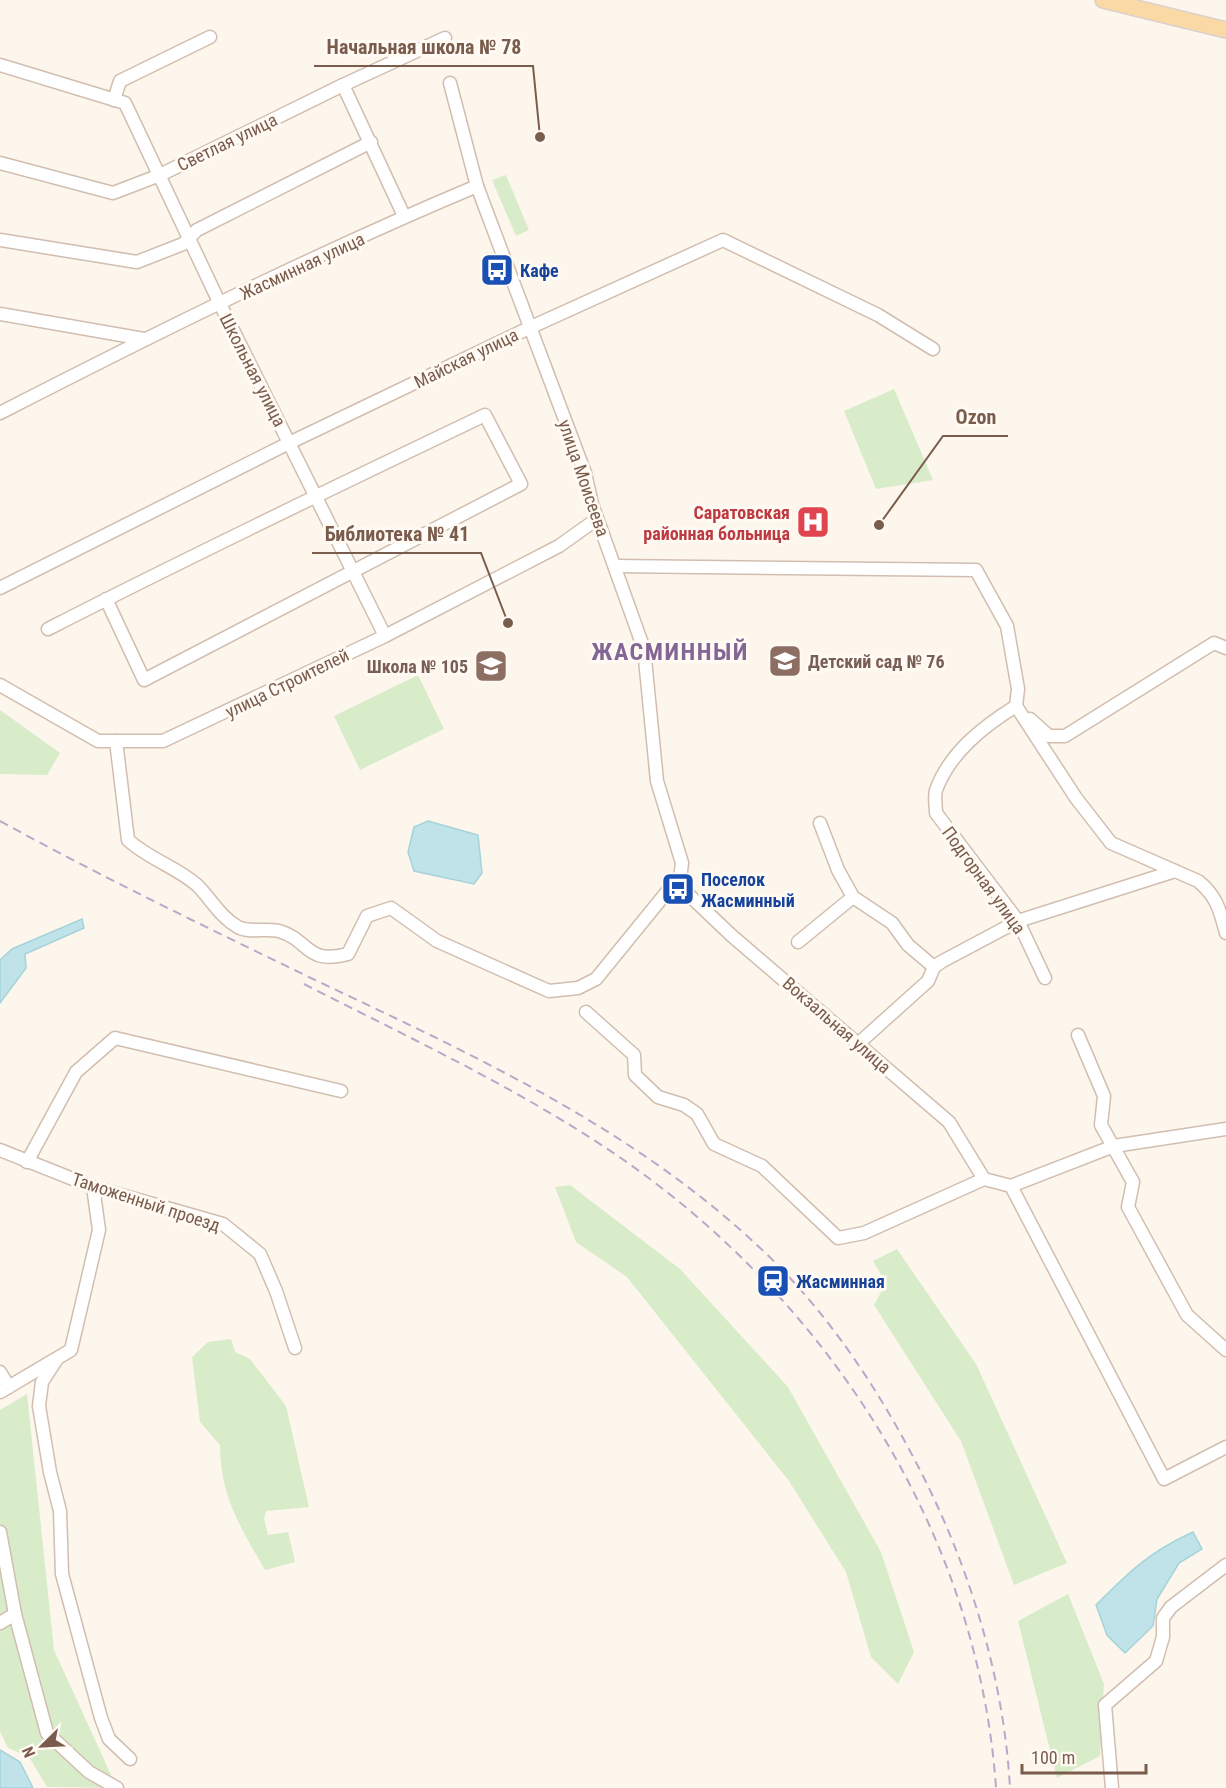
<svg xmlns="http://www.w3.org/2000/svg" width="1226" height="1788" font-family="'Roboto Condensed',sans-serif">
<style>
.green{fill:#d8ecc9}
.water{fill:#bfe3e8;stroke:#a5d3da;stroke-width:1.5}
.lines{fill:none;stroke-linecap:round;stroke-linejoin:round}
.minor-casing{stroke:#d1beb0;stroke-width:15}
.major-casing{stroke:#dad1cd;stroke-width:18}
.minor{stroke:#fff;stroke-width:12}
.major{stroke:#fbd9a5;stroke-width:15}
.rail{stroke:#b9a8c9;stroke-width:2;stroke-dasharray:9 6;stroke-linecap:butt}
.labels{text-anchor:middle;dominant-baseline:central;stroke-width:6;stroke-linejoin:round;paint-order:stroke}
.street-label{font-size:18px;fill:#7a5c4d;stroke:#fffaf3}
.transit-label{font-size:18px;font-weight:bold;fill:#164399;stroke:#fffaf3;text-anchor:start}
.health-label{font-size:18px;font-weight:bold;fill:#be3a42;stroke:#fffaf3;text-anchor:end}
.education-label{font-size:18px;font-weight:bold;fill:#785e54;stroke:#fffaf3;text-anchor:start}
.district-label{font-size:24px;font-weight:bold;letter-spacing:1.5px;fill:#846695;stroke:#fffaf3}
.leader{fill:none;stroke:#7a5c4d;stroke-width:2}
.callout-dot{fill:#7a5c4d;stroke:#fffaf3;stroke-width:2}
.callout-label{font-size:20px;text-anchor:middle;font-weight:bold;fill:#7a5c4d;stroke:#fffaf3;stroke-width:6;stroke-linejoin:round;paint-order:stroke}
</style>
<rect width="100%" height="100%" fill="#fdf6ec"/>
<g class="green">
<polygon points="506,175 529,230 516,236 492,180"/>
<polygon points="894,389 933,480 876,489 844,411"/>
<polygon points="418,675 444,729 360,770 334,716"/>
<polygon points="0,710 60,753 47,775 0,774"/>
<polygon points="570,1185 680,1269 788,1387 881,1552 914,1652 898,1684 871,1657 846,1572 789,1481 627,1277 576,1242 555,1187"/>
<polygon points="897,1249 976,1364 1067,1563 1014,1585 961,1441 874,1305 886,1283 873,1261"/>
<path d="M231 1339 235 1352 250 1359 286 1406 309 1507 266 1511 264 1518 268 1535 288 1532 295 1562 265 1570C240 1527 220 1495 220 1445L200 1422 192 1357 208 1342Z"/>
<polygon points="27,1394 54,1650 117,1788 47,1787 29,1757 8,1748 0,1731 0,1410"/>
<polygon points="1068,1594 1104,1684 1100,1756 1057,1778 1018,1621"/>
</g>
<g class="water">
<polygon points="428,821 478,835 482,873 474,884 414,871 408,852 414,827"/>
<polygon points="82,919 84,928 25,954 26,968 0,1003 0,960 12,949"/>
<path d="M1193 1532 1202 1549 1179 1563 1157 1599 1153 1626 1125 1653 1107 1635 1096 1605C1129 1572 1149 1552 1193 1532Z"/>
<polygon points="0,1750 20,1762 33,1788 0,1788"/>
</g>
<g class="lines">
<defs>
<g id="minor">
<polyline points="0,65 125,103 220,304 385,636"/>
<polyline points="450,83 477,186 585,473 592,504 644,649 657,781 682,863 680,879"/>
<polyline points="343,85 404,216"/>
<polyline points="114,100 120,81 210,37"/>
<polyline points="0,163 113,193 160,175 343,85 445,38"/>
<polyline points="0,240 137,262 183,244 197,230 371,142"/>
<polyline points="0,314 144,339"/>
<path d="M0 413C156 333 315 254 477 186"/>
<path d="M615 566 976 570 1007 626 1018 689 1016 706 1076 798 1111 843 1198 881C1217 896 1220 911 1226 933"/>
<polyline points="0,588 289,443 529,328 723,240 878,315 933,349"/>
<path d="M48 629C192 555 339 485 485 415L521 484 144 680 106 599"/>
<polyline points="0,685 98,741 163,741 385,636 559,546 597,519"/>
<path d="M1016 706C984 726 950 752 936 790 934 797 936 806 936 813L1018 921 1045 978"/>
<polyline points="1030,719 1049,736 1065,736 1214,643 1226,648"/>
<path d="M116 741 128 840C149 859 176 867 197 885 211 899 220 917 238 927 248 933 267 928 279 931 310 940 305 965 348 954L367 916 391 908 437 941 549 991 578 988 596 979 670 888 680 879"/>
<polyline points="820,823 838,870 853,897 892,923 908,945 934,967"/>
<polyline points="680,879 689,895 731,935 949,1122 984,1179"/>
<polyline points="798,942 853,897"/>
<polyline points="586,1012 634,1055 635,1075 658,1097 684,1105 697,1114 714,1144 762,1166 838,1238 864,1233 984,1179 1011,1186 1114,1146 1226,1129"/>
<polyline points="1078,1035 1104,1096 1101,1125 1133,1182 1128,1207 1187,1315 1226,1350"/>
<polyline points="859,1043 928,981 934,967 941,962 1018,921 1175,871"/>
<polyline points="0,1150 93,1187 223,1224 260,1254 276,1291 295,1348"/>
<polyline points="27,1162 76,1072 115,1038 341,1091"/>
<polyline points="1011,1186 1164,1479 1226,1447"/>
<polyline points="57,1359 42,1382 39,1406 50,1472 60,1511 62,1574 101,1718 109,1739 130,1759"/>
<polyline points="0,1372 9,1387"/>
<polyline points="0,1392 71,1350 99,1230 93,1187"/>
<polyline points="0,1532 15,1614 47,1733 89,1772 117,1788"/>
<polyline points="0,1623 15,1614"/>
<polyline points="1112,1788 1105,1705 1156,1661 1163,1637 1163,1618 1171,1607 1226,1565"/>
</g>
<polyline id="major" points="1103,0 1226,30"/>
</defs>
<use href="#minor" class="minor-casing"/>
<use href="#major" class="major-casing"/>
<use href="#minor" class="minor"/>
<use href="#major" class="major"/>
<g class="rail">
<path d="M0 821C102 877 208 928 313 979 469 1053 630 1126 758 1246 827 1310 880 1391 922 1474 971 1571 1004 1680 1010 1788"/>
<path d="M304 984C406 1036 511 1085 606 1148 822 1291 978 1527 996 1788"/>
</g>
</g>
<defs>
<symbol id="bus-square" viewBox="-11 -11 22 22"><rect x="-9" y="-9" width="18" height="18" rx="4" fill="#1a4fb4" stroke="#fffaf3"/><path d="M-5-6H5V4H4V6H2V4H-2V6H-4V4H-5ZM-3.5-4V0h7V-4ZM-3.5 1.2v1.5H-2V1.2ZM2 1.2v1.5H3.5V1.2Z" fill="#fff"/></symbol>
<symbol id="hospital-square" viewBox="-11 -11 22 22"><rect x="-9" y="-9" width="18" height="18" rx="4" fill="#e0444e" stroke="#fffaf3"/><path d="M-5-5h3v3.5h4V-5h3V5h-3V1.5h-4V5h-3Z" fill="#fff"/></symbol>
<symbol id="school-square" viewBox="-11 -11 22 22"><rect x="-9" y="-9" width="18" height="18" rx="4" fill="#8d6e63" stroke="#fffaf3"/><path d="M0-5L7-2L0 1L-7-2ZM-4 1L0 2.5L4 1V4Q0 6-4 4Z" fill="#fff"/></symbol>
<symbol id="station-square" viewBox="-11 -11 22 22"><rect x="-9" y="-9" width="18" height="18" rx="4" fill="#1a4fb4" stroke="#fffaf3"/><path d="M-3-6H3Q5-6 5-4V2Q5 4 3 4L4.5 6H3L1.5 4h-3L-3 6H-4.5L-3 4Q-5 4-5 2V-4Q-5-6-3-6ZM-3.5-4v3h7v-3ZM-3.5 1v1.5H-2V1ZM2 1v1.5H3.5V1Z" fill="#fff"/></symbol>
</defs>
<g fill-rule="evenodd">
<use href="#bus-square" x="478" y="251" width="38" height="38"/>
<use href="#hospital-square" x="794" y="503" width="38" height="38"/>
<use href="#school-square" x="766" y="642" width="38" height="38"/>
<use href="#school-square" x="472" y="647" width="38" height="38"/>
<use href="#bus-square" x="659" y="870" width="38" height="38"/>
<use href="#station-square" x="754" y="1262" width="38" height="38"/>
</g>
<g class="labels">
<g class="street-label">
<text transform="translate(227 142) rotate(-26)">Светлая улица</text>
<text transform="translate(302 266) rotate(-25)">Жасминная улица</text>
<text transform="translate(466 358) rotate(-26)">Майская улица</text>
<text transform="translate(253 370) rotate(63)">Школьная улица</text>
<text transform="translate(584 478) rotate(71)">улица Моисеева</text>
<text transform="translate(287 683) rotate(-26)">улица Строителей</text>
<text transform="translate(984 880) rotate(54)">Подгорная улица</text>
<text transform="translate(837 1025) rotate(41)">Вокзальная улица</text>
<text transform="translate(146 1202) rotate(18)">Таможенный проезд</text>
</g>
<g class="transit-label">
<text x="520" y="270">Кафе</text>
<text x="701" y="879">Поселок<tspan x="701" dy="21">Жасминный</tspan></text>
<text x="796" y="1281">Жасминная</text>
</g>
<g class="health-label">
<text x="790" y="512">Саратовская<tspan x="790" dy="21">районная больница</tspan></text>
</g>
<g class="education-label">
<text x="808" y="661">Детский сад № 76</text>
<text x="468" y="666" text-anchor="end">Школа № 105</text>
</g>
<g class="district-label">
<text x="670" y="652">ЖАСМИННЫЙ</text>
</g>
</g>
<path class="leader" d="M540 137L533 66H314M879 525L943 436H1008M508 623L481 553H312"/>
<g class="callout-dot">
<circle cx="540" cy="137" r="6"/>
<circle cx="879" cy="525" r="6"/>
<circle cx="508" cy="623" r="6"/>
</g>
<g class="callout-label">
<text x="424" y="54">Начальная школа № 78</text>
<text x="976" y="424">Ozon</text>
<text x="397" y="541">Библиотека № 41</text>
</g>
<g transform="translate(42 1746) rotate(246)" stroke="#fffaf3" stroke-width="4.5" paint-order="stroke">
<path d="M0-4.5L10 22L0 15L-10 22Z" fill="#7a5c4d"/>
<text y="-9" font-size="16" font-weight="bold" text-anchor="middle" fill="#7a5c4d">N</text>
</g>
<path d="M1022 1764v9h124v-9" fill="none" stroke="#7a5c4d" stroke-width="3"/>
<text x="1031" y="1764" font-size="18" fill="#7a5c4d" stroke="#fffaf3" stroke-width="4.5" paint-order="stroke">100 m</text>
</svg>
